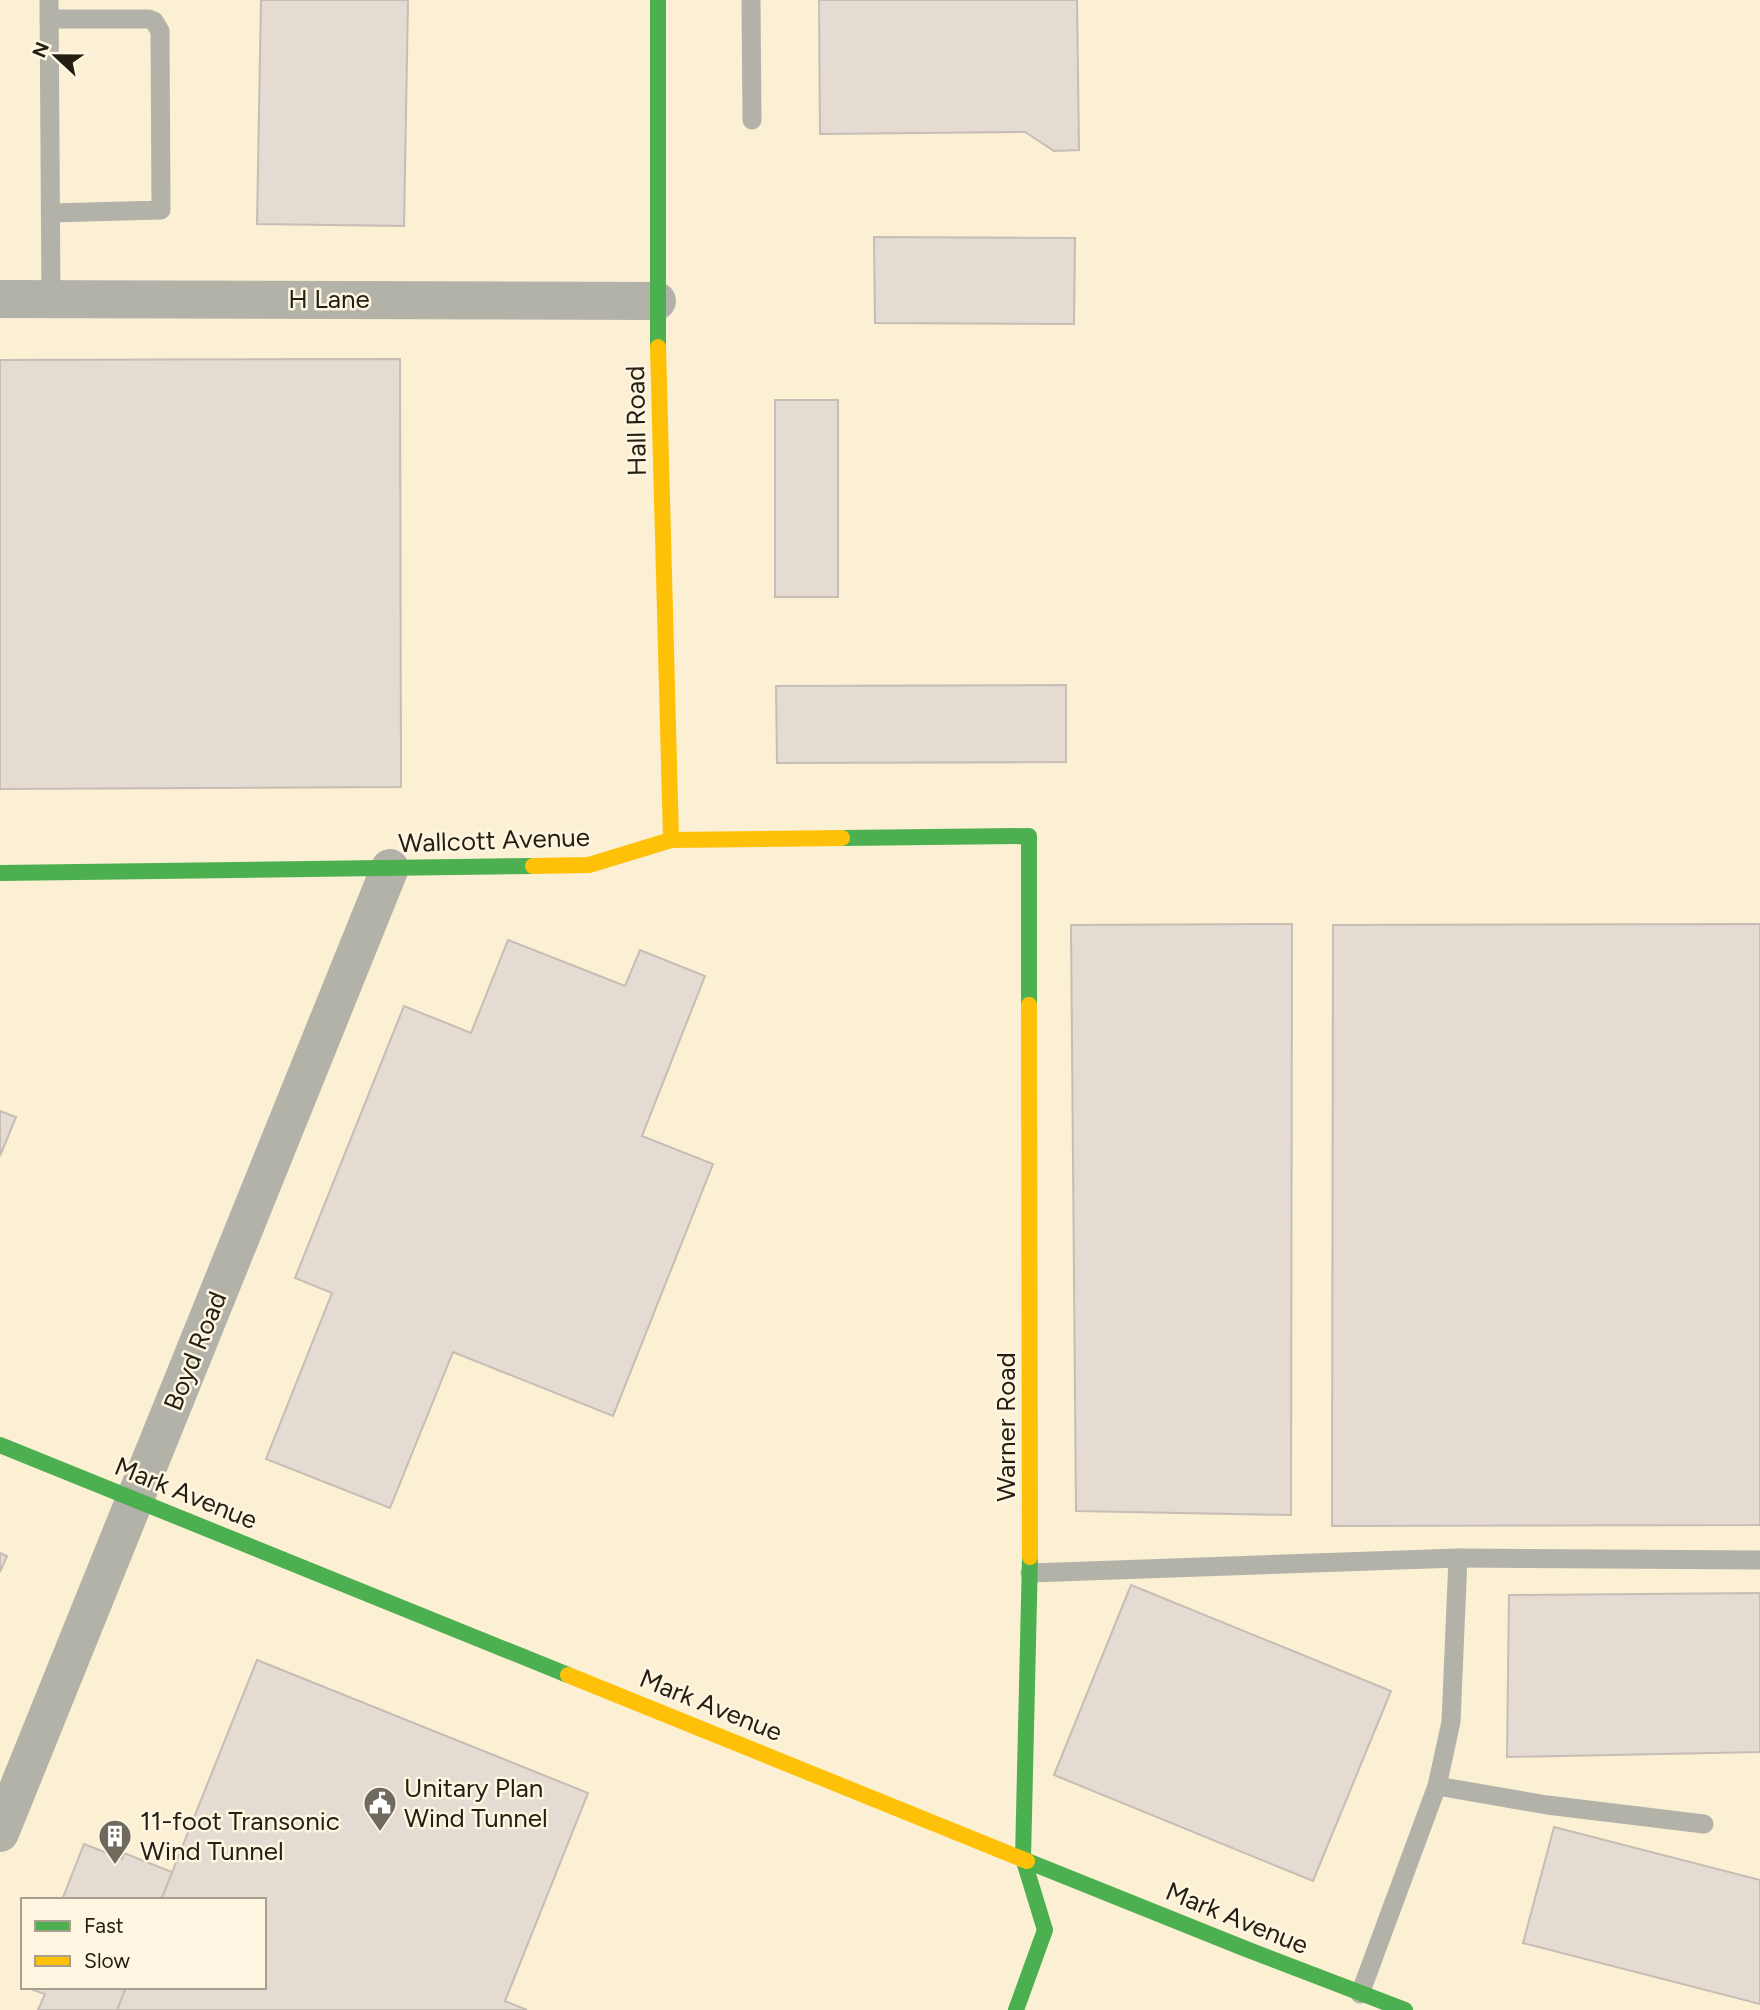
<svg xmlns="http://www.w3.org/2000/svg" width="1760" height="2010" font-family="Figtree,sans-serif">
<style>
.built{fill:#fbefd4;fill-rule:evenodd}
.building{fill:#e4dbd2;stroke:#c6bdb4;stroke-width:2}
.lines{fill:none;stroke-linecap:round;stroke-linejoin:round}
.lane{stroke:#b2b2a9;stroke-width:19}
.street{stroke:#b2b2a9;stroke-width:38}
.fast{stroke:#4caf50;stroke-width:16}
.slow{stroke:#ffc107;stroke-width:16}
.labels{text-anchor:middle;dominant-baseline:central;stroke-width:5;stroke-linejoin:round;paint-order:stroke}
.street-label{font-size:26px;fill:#241f13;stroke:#fff6e2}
.poi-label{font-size:26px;fill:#241f13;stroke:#fff6e2;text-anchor:start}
</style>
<rect width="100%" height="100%" fill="#f9f3e8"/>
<path class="built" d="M0 0H1760V1523L1333 1516 1332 1526 1760 1525V2010H0ZM23 1900H264V1987H23Z"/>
<g class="building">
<polygon points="261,0 408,0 404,226 257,224"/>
<polygon points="819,0 1077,0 1079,150 1054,151 1025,132 820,134"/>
<polygon points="874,237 1075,238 1074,324 875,323"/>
<polygon points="400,359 401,787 0,789 0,360"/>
<rect x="775" y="400" width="63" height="197"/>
<polygon points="1066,685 1066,762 777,763 776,686"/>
<polygon points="1292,924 1291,1515 1076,1511 1071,925"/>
<polygon points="1760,924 1760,1525 1332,1526 1333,925"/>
<polygon points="508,940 625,986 640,950 705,976 642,1136 713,1164 613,1416 453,1352 390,1508 266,1459 332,1293 295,1278 404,1006 471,1033"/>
<polygon points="0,1111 16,1117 0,1156"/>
<polygon points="0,1553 7,1556 0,1572"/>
<polygon points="1131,1585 1391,1691 1313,1881 1054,1775"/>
<polygon points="1760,1593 1760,1752 1507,1757 1509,1595"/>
<polygon points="257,1660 588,1793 505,2001 527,2010 117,2010 126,1987 264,1987 264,1900 161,1900"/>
<polygon points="1554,1827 1760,1880 1760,2004 1523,1943"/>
<polygon points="84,1844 122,1859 124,1853 172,1872 161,1900 62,1900"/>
<polygon points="126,1987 117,2010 38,2010 45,1994 28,1988"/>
</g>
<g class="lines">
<g class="lane">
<polyline points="49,0 51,298"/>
<polyline points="751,0 752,120"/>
<polyline points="49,19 149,19 154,21 160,31 161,210 51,213"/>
<polyline points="1458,1558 1760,1560"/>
<polyline points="1030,1573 1458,1558 1451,1722 1437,1786 1360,1994"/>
<polyline points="1437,1786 1547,1805 1704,1824"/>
</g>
<g class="street">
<polyline points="0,299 657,301"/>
<polyline points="0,1833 390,868"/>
</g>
<g class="fast">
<polyline points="658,0 658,347"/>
<polyline points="842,838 1029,836 1029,1005"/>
<polyline points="0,873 533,866"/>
<polyline points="0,1445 568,1675"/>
<polyline points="1027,1861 1246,1949 1405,2010"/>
<polyline points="1016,2010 1045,1930 1023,1858 1030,1557"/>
</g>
<g class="slow">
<polyline points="658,347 671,840"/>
<polyline points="533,866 589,865 671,840 842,838"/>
<polyline points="1029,1005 1030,1557"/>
<polyline points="568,1675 1027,1861"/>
</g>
</g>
<defs>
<symbol id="civic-pin" viewBox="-11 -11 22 30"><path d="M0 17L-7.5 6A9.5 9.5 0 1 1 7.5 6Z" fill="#6f695e" stroke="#fff6e2"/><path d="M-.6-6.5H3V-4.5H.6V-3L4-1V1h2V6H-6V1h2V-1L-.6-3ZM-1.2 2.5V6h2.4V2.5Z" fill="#fff"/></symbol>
<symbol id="building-pin" viewBox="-11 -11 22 30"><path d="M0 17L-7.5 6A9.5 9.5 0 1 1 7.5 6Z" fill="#6f695e" stroke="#fff6e2"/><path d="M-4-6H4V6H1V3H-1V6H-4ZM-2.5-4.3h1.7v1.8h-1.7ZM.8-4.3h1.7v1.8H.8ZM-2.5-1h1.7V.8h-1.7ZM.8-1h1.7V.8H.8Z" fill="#fff"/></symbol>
</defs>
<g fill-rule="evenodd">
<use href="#civic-pin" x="361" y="1784" width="38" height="52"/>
<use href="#building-pin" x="96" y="1817" width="38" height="52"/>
</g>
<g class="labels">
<g class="street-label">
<text x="329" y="299">H Lane</text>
<text transform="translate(636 421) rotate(-91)">Hall Road</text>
<text transform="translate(494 840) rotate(-2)">Wallcott Avenue</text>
<text transform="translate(195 1351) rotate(-68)">Boyd Road</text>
<text transform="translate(1006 1427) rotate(-90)">Warner Road</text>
<text transform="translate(186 1493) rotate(22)">Mark Avenue</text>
<text transform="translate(711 1705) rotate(22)">Mark Avenue</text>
<text transform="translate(1237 1918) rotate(22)">Mark Avenue</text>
</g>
<g class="poi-label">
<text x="404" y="1788">Unitary Plan<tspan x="404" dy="30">Wind Tunnel</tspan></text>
<text x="140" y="1821">11-foot Transonic<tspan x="140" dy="30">Wind Tunnel</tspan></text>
</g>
</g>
<rect x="21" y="1898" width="245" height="91" fill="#fff6e2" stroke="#a7a08f" stroke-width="2"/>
<rect x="35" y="1921" width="35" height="10" fill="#4caf50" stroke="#a7a08f" stroke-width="2"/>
<text x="84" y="1933" font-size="21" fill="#241f13">Fast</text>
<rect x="35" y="1956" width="35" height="10" fill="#ffc107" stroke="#a7a08f" stroke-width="2"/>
<text x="84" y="1968" font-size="21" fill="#241f13">Slow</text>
<g transform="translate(56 56) rotate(292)" stroke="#fff6e2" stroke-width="5" paint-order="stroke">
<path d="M0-5L12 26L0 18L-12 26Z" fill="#241f13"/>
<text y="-10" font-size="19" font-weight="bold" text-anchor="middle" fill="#241f13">N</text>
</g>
</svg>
